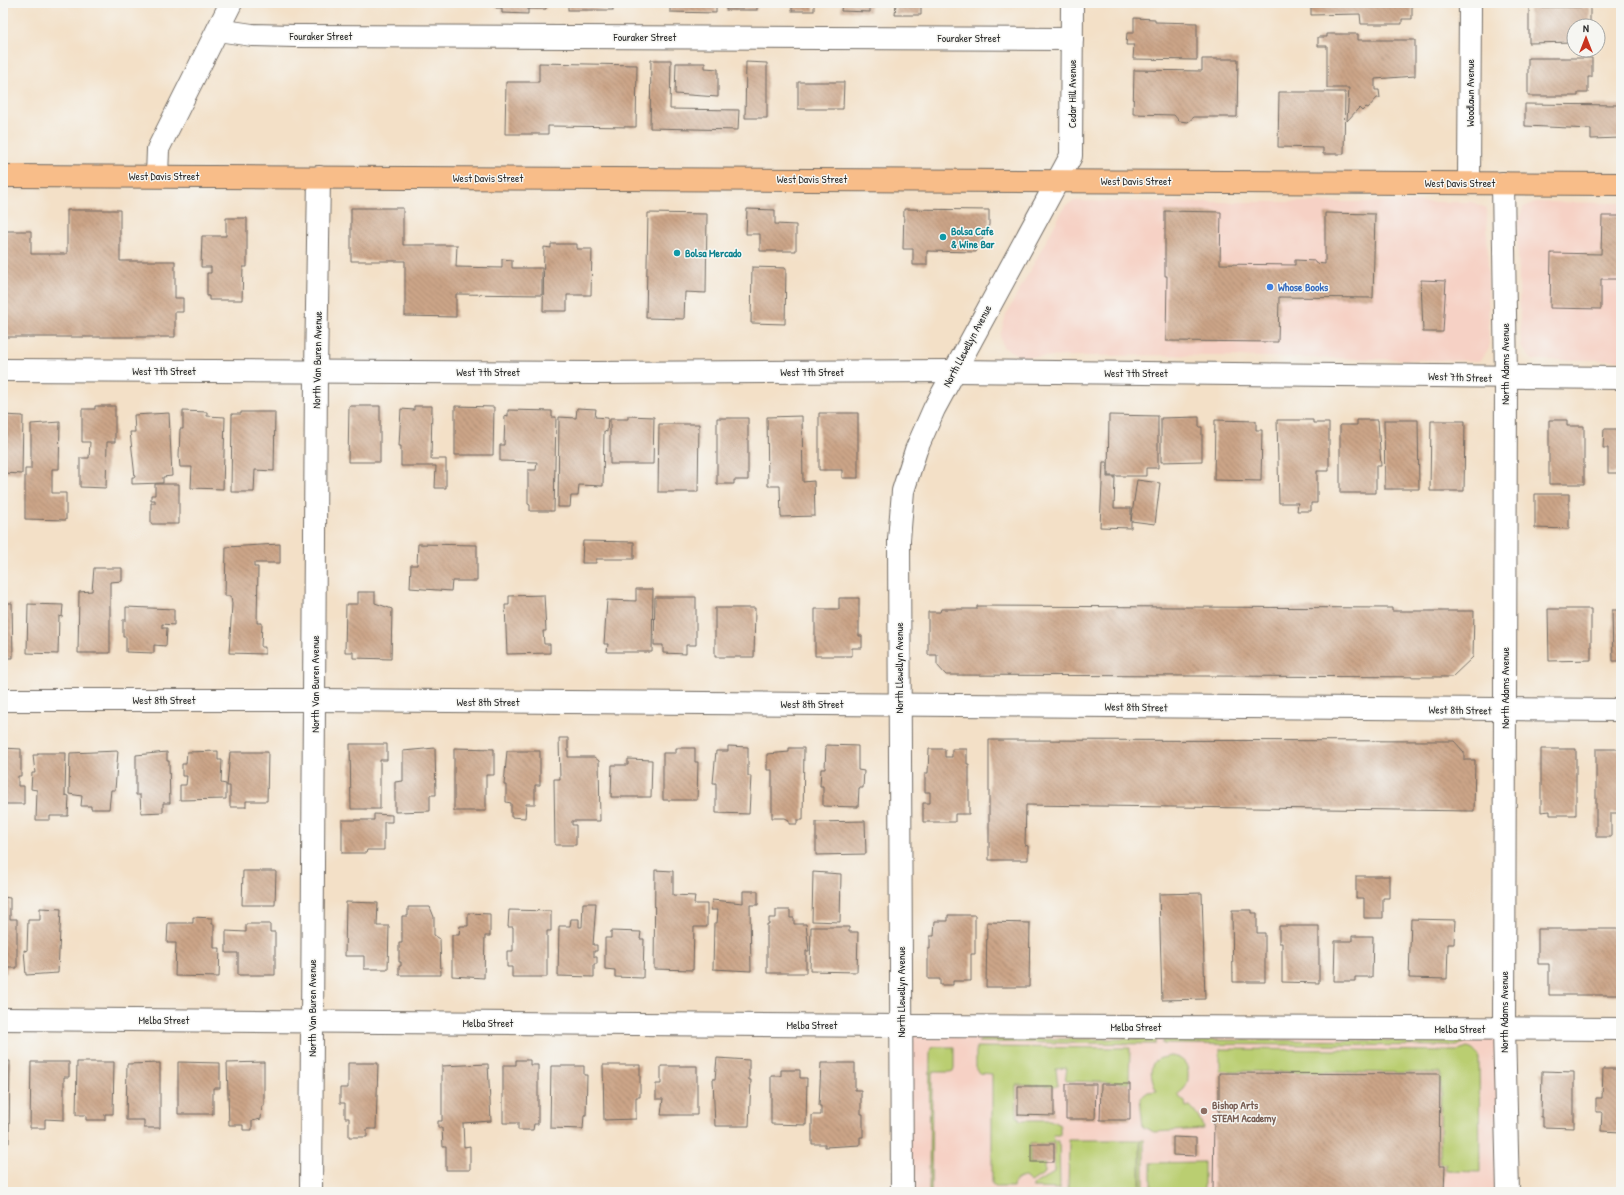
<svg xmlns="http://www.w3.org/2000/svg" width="1624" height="1195" font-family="'Patrick Hand',sans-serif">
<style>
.built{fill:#f6d1c5}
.green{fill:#bace71;stroke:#727c4e}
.building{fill:url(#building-back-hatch)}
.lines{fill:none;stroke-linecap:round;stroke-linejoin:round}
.minor-casing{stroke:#716a62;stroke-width:24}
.major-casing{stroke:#716a62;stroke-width:24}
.minor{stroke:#fff;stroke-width:22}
.major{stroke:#f8bd89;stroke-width:22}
.culture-dot{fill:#0f9aa8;stroke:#f6f6f2;stroke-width:1.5}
.shop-dot{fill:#3f7fe0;stroke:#f6f6f2;stroke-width:1.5}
.education-dot{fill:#8d6e63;stroke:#f6f6f2;stroke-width:1.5}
.labels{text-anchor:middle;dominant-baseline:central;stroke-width:3;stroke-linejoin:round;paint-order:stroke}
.street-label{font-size:11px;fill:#2b2b2b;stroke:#f6f6f2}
.culture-label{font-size:11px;font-weight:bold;fill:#0d838f;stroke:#f6f6f2;text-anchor:start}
.shop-label{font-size:11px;font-weight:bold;fill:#366cbe;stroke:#f6f6f2;text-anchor:start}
.education-label{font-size:11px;font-weight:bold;fill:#785e54;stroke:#f6f6f2;text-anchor:start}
</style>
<defs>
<pattern id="building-back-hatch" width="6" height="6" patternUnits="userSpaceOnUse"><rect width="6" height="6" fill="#cca588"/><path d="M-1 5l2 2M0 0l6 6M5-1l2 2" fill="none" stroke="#a6876f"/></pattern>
</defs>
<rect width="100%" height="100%" fill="#f6f6f2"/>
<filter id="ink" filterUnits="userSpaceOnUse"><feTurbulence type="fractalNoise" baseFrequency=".025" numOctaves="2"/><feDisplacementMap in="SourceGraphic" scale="8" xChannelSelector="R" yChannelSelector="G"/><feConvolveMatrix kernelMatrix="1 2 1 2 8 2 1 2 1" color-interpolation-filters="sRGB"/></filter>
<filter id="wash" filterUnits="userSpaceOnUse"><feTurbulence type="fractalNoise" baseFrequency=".012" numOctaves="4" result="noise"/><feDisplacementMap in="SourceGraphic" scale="16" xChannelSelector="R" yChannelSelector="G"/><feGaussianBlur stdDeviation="0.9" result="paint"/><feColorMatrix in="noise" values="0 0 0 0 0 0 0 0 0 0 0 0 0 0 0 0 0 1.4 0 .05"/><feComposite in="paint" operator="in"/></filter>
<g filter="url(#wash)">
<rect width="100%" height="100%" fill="#f3e0c7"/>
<g class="built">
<polygon points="1074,201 1165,202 1472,202 1487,208 1489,349 1479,361 1162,355 1021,357 1003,347 1000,336 1006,315 1065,206"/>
<polygon points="1535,202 1621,203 1621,360 1532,360 1521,346 1517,226 1523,207"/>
<polygon points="901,1026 1504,1029 1509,1192 901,1192"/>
</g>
<g class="green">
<polygon points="981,1039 1156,1039 1156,1044 978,1042"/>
<polygon points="1163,1040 1468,1041 1457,1046 1163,1044"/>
<polygon points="934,1047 954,1047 954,1068 953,1071 950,1072 932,1072 931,1192 929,1192 930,1051 931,1048"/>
<path d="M976 1047 1130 1048 1129 1083 1065 1081 1067 1068 1056 1069 1058 1086 1016 1085 1017 1117H1020V1120H1050L1060 1125V1135H1053L1054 1141H1059L1060 1189 1033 1188V1185L1054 1172V1143L1030 1144V1163L1045 1164V1173L1031 1182 1025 1177C1018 1178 1014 1180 1013 1187H996L992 1185V1074L979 1073 976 1070Z"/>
<path d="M1467 1048C1473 1049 1476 1052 1479 1058L1480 1172 1446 1171V1164H1440L1441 1073 1220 1071V1049L1459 1051Z"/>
<path d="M1170 1056C1183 1057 1189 1064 1188 1077 1188 1081 1187 1085 1184 1089 1182 1091 1179 1093 1177 1095L1185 1102 1186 1107 1190 1106C1196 1112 1202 1121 1203 1129L1154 1132 1143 1127 1140 1098 1148 1092 1157 1091C1152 1084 1148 1067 1155 1061 1159 1058 1165 1057 1170 1056Z"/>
<polygon points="1069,1140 1140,1140 1140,1192 1068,1192"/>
<rect x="1141" y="1140" width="3" height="52"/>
<polygon points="1204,1162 1204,1192 1151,1192 1151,1163"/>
</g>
<g id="blocks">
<g class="building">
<polygon points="496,3 546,3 546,9 528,9 528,14 502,13 502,8 496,8"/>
<rect x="568" y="3" width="45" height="7"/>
<polygon points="670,3 716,3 716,13 670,12"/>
<rect x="726" y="3" width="31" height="7"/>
<rect x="792" y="3" width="22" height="8"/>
<polygon points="842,3 870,3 870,12 841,11"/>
<polygon points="896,3 921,3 921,15 895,15"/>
<polygon points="1311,3 1412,3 1412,19 1402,19 1402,24 1361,24 1360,14 1311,15"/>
<polygon points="1529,7 1590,7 1590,26 1574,26 1574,42 1529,43"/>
<polygon points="1134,18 1155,19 1155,22 1197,23 1197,60 1133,59 1134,45 1126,45 1127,33 1134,33"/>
<polygon points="1327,34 1358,34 1358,40 1415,40 1415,76 1375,79 1375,90 1379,90 1380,98 1377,98 1368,108 1366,107 1362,111 1359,108 1347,121 1349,88 1327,88 1327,46 1318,46 1318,37 1327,37"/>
<polygon points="1528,58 1592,58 1592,77 1588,77 1588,93 1578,93 1578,96 1528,96"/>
<polygon points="1202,59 1238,59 1237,117 1194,117 1188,122 1179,121 1174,115 1133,114 1134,70 1202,71"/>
<polygon points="651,60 671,60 670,109 739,110 738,130 650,128"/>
<polygon points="746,62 767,63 767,118 745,118"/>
<polygon points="539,63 637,65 636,127 548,126 548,134 505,134 506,82 539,82"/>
<polygon points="676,63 705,63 705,68 718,69 718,97 675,94"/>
<polygon points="798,82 844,82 843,109 798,109"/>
<polygon points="1279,92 1345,92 1344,154 1323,154 1323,148 1278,147"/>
<polygon points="1525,104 1621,105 1621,138 1591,139 1591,129 1525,126"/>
<polygon points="351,208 403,208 403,245 457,245 456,267 502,268 502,259 512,260 512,268 542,268 542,295 456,294 456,317 405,316 405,261 351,261"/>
<polygon points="747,209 775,210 775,224 796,225 796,251 760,251 760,234 746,234"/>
<polygon points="904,209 989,210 989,225 976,252 927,251 927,265 913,265 913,249 903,249"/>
<polygon points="67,210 120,210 120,261 175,261 175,298 183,298 183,312 175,312 175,337 3,337 3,231 31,231 31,254 67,254"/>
<polygon points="1165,211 1221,212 1220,264 1295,265 1295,260 1315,261 1315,263 1325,264 1325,213 1375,214 1373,298 1279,297 1278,342 1166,341 1167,276 1165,276"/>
<polygon points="648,213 707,214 706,293 685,292 684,319 646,318"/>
<polygon points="1602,216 1621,216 1621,279 1601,279 1601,309 1550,308 1551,253 1601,254"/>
<polygon points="226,218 247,218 247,267 243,267 242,300 209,300 209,296 207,296 207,273 211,273 211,267 201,267 202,236 226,236"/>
<polygon points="551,244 577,244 577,249 592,249 591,295 567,295 567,311 543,311 544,247 551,248"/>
<polygon points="752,267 786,268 785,324 751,323"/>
<polygon points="1421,280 1446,281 1443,332 1423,332"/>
<polygon points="95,406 115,406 115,442 107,442 106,488 80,487 80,458 89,458 90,442 82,442 82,409 95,409"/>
<polygon points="349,406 380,406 380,462 348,462"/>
<polygon points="414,406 432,406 431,459 446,459 446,488 435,488 436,466 401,466 401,446 399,446 401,409 414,410"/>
<polygon points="455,406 494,407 493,455 455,455"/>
<polygon points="577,408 596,409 595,417 608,418 607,432 604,431 603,486 579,485 578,496 571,496 570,507 558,507 559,417 576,418"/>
<polygon points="508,410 552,411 552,417 556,417 554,511 530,511 530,505 528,504 528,470 536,470 537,462 500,461 500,445 504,445 505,415 508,416"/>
<polygon points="183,411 207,412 207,416 225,417 223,489 191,488 192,467 180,467 179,456 180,429 183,429"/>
<polygon points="241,412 275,412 274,471 255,470 254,492 231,492 232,414 241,414"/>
<polygon points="169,413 172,476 163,477 163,483 132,484 132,477 135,477 130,432 135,432 134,415"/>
<polygon points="819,413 858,413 858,478 842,478 842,470 819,470"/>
<polygon points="3,415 23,416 22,474 3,473"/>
<polygon points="1109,415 1158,416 1158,468 1146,468 1146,476 1108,476"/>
<polygon points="628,416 654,417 653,464 610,464 610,419 628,419"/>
<polygon points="802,416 803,482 814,481 815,516 781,517 780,486 768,486 767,417"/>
<polygon points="1199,417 1199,427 1202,427 1202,461 1161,462 1161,418"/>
<polygon points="717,418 748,418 748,480 734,480 734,484 717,484"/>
<polygon points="1215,420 1256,421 1256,430 1262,430 1261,481 1214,480"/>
<polygon points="1277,420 1313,420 1313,423 1329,423 1329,471 1317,471 1317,503 1311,503 1311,511 1297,511 1298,503 1279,503"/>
<polygon points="1357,420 1378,420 1381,466 1376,466 1376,493 1340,493 1340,425 1357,425"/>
<polygon points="1384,420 1418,420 1419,489 1385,489"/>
<polygon points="1549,420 1567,420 1567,426 1584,426 1584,484 1549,484"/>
<polygon points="1431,421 1465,421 1464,491 1430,491"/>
<polygon points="60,422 59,469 52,469 52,493 66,493 66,520 25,519 25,469 31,469 31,424"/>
<polygon points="659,424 699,424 698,492 658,492"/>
<polygon points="1604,429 1621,429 1621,473 1608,473 1608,448 1603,448"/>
<polygon points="1103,462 1107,462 1107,477 1115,477 1114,508 1131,508 1131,528 1100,527"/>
<polygon points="1137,480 1160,483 1155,524 1131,521"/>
<polygon points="155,484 179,484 179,524 151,524 151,503 155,503 155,500 151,500 151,495 155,495"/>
<polygon points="1535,494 1569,494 1569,529 1535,528"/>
<polygon points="583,541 634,542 634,559 596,559 596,563 582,563"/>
<polygon points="280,544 280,563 254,563 254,567 258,567 257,623 262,623 261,647 265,647 265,654 229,653 232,604 231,596 225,596 226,547"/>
<polygon points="418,544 477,545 477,581 452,581 451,591 410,588 411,565 417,565"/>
<polygon points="94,568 122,568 122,581 110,582 110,653 78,653 79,592 92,591"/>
<polygon points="636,589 653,589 652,652 607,652 608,644 604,644 607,600 636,601"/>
<polygon points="358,592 375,592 375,603 392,609 391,659 353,658 353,652 345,652 346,604 358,604"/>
<polygon points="544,595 546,631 543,631 544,644 550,644 550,653 507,654 505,605 509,605 509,596"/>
<polygon points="655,597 696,597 696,645 686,645 686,654 663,653 663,645 654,645"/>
<polygon points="839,598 859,598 859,636 862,636 862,648 852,648 852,656 815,656 815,609 839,609"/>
<polygon points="3,603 12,603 13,658 3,658"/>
<polygon points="28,604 63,605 62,617 59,616 58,654 27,653"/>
<polygon points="977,606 1392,608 1392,611 1474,611 1473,657 1452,677 946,675 937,665 937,655 928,655 928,612 940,612 941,609 977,609"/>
<polygon points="126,607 174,609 174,625 162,624 162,628 167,628 166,646 154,645 154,653 126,652 126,637 123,637 123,620 126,620"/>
<polygon points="715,608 755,608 754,657 715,657"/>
<polygon points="1548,609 1591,609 1591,660 1549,661"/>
<polygon points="1612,610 1621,610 1621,661 1613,661"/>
<polygon points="559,738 568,738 568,757 594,757 599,761 600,821 572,821 572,825 576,825 576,845 555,845 554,779 560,779"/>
<polygon points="989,740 1454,741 1464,752 1464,760 1475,760 1474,811 1026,805 1025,845 1028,846 1028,860 989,860"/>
<polygon points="350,744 387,744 387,760 380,760 380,809 351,809"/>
<polygon points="826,745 858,746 858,770 864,771 863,788 859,788 858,807 823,806 823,786 820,786 821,769 825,769"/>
<polygon points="728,746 748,747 748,776 751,776 749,814 716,813 716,783 713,783 716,751 728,751"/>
<polygon points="3,748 21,749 21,776 18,776 18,786 24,786 24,804 3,804"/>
<polygon points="435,748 436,795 430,795 430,811 395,812 395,782 403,781 403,751"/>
<polygon points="454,748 494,749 494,775 486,775 486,811 454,811"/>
<polygon points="676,748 695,748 695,762 698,762 697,800 663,800 663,753 676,753"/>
<polygon points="789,748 804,748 803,820 797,820 797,824 789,824 789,820 785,818 772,818 772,770 767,770 767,754 789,752"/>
<polygon points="929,749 945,749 945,757 952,757 952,749 967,749 967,764 969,764 969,814 955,814 955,822 923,822 923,803 930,803 930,792 925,792 925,773 928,773"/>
<polygon points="1541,749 1576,749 1576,815 1550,815 1550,811 1541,812"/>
<polygon points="1596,749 1621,749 1621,813 1611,813 1611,837 1596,837"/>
<polygon points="118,751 115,790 111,790 109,809 91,809 91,806 81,806 82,796 69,794 70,753"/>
<polygon points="218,751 218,760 222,760 221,783 226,784 226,799 180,800 180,785 186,785 187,776 182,776 182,764 186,764 187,752"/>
<polygon points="507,751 540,751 540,785 535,785 535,804 526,804 525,818 511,817 511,803 506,802 506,785 504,785"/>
<polygon points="167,752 167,761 169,761 170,803 163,803 163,812 141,813 140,795 136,795 136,755"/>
<polygon points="230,752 268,752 267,801 246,801 246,807 230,807 230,786 227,786"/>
<polygon points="38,753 66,753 65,795 69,796 68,816 50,816 50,820 36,820 37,790 31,789 32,773 35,773 33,755 38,755"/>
<polygon points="628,759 652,760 651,797 611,797 612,765 628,765"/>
<polygon points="374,814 392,815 392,822 384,822 384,850 367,850 366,853 342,853 342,820 374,820"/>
<polygon points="865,821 866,854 816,855 816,822"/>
<polygon points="655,870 673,871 673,895 695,896 694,904 707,904 707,927 694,927 693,970 654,969"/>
<polygon points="243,871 276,871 275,905 242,905"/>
<polygon points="813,872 841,874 840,922 812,921"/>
<polygon points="1356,876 1389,876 1389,898 1383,898 1383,918 1364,918 1364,898 1356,898"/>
<polygon points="743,891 758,891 758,905 750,905 751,971 713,969 714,923 717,923 718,910 711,910 712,900 743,903"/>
<polygon points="1202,893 1205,999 1162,1000 1159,894"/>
<polygon points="3,897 10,898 10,919 17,919 17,968 7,968 7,973 3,973"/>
<polygon points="346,902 378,903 377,926 389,926 388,969 364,969 364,956 345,956"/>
<polygon points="583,903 596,903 593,945 597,945 597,951 594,951 594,957 597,957 597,964 594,964 594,977 558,976 559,926 570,926 571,919 579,919 579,927 582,927"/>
<polygon points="408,907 430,907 434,917 434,935 440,939 441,975 399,975 399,966 401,966 401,962 399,962 399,943 402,943 402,916 408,916"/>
<polygon points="40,908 61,909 58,973 26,975 24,950 27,951 28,920 40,920"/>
<polygon points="509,910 551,911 551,931 547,931 547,977 512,977 512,967 507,967 507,951 513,951 513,927 508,927"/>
<polygon points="776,910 790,910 790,918 794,918 794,924 806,924 809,951 806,951 806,973 767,973 767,924 769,924 769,918 776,918"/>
<polygon points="1232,910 1252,910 1252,913 1257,913 1257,933 1265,933 1265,982 1233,982"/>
<polygon points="468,913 490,914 490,936 485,936 484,978 452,976 452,935 459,935 460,926 468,926"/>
<polygon points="948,915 975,915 975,954 971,954 971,981 953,981 953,985 940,985 940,979 928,979 928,949 930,949 930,936 934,936 935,921 948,921"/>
<polygon points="193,917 212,918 212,924 214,924 214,948 220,948 219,977 175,976 176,943 167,943 168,923 193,923"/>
<polygon points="1411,919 1455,920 1454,944 1448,944 1447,979 1409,978"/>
<polygon points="987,922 1030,923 1029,987 986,987"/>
<polygon points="246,924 270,924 270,932 275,932 275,975 238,975 238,953 226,953 226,931 246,932"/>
<polygon points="1279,926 1319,926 1319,983 1282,982 1282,943 1279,943"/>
<polygon points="811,927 849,927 849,932 858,932 857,972 810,971"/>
<polygon points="1538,929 1621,929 1621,995 1549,995 1549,964 1538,964"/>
<polygon points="611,931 641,932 640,939 644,939 643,978 615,977 615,970 605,969 605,938 611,938"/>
<polygon points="1352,936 1373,936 1372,977 1355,977 1355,981 1334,981 1335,941 1352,941"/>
<polygon points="717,1058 749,1060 749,1080 751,1080 749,1126 715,1126 713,1079 715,1079"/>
<polygon points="516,1060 530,1060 530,1065 538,1065 538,1124 534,1124 533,1130 518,1130 518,1123 503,1123 503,1065 516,1065"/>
<polygon points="3,1061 10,1061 9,1143 3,1143"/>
<polygon points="31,1062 69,1062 69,1077 64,1077 64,1120 45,1119 45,1128 30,1128"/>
<polygon points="77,1062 114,1062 113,1114 105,1114 105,1120 86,1120 86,1115 76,1115"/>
<polygon points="178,1062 220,1063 220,1088 213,1088 213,1114 178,1114"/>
<polygon points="264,1062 264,1106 262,1106 261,1119 252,1121 252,1130 243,1130 243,1125 229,1125 227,1063"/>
<polygon points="160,1063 160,1128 144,1128 144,1120 126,1120 127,1064"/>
<polygon points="348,1063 378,1063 376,1129 367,1129 367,1137 349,1137 349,1118 345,1118 345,1103 340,1103 340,1088 348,1088"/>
<polygon points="821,1063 855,1063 855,1090 861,1090 861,1114 863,1114 863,1137 860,1137 860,1145 825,1147 825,1144 812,1144 812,1115 821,1115 821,1106 819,1106"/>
<polygon points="488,1064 491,1121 463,1123 464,1147 470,1146 470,1170 446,1170 446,1147 443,1147 442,1128 438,1128 438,1121 442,1121 442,1066"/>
<polygon points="603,1065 640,1065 640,1097 636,1097 636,1119 604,1120"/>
<polygon points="551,1066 584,1066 584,1075 587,1075 586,1115 584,1115 583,1129 550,1128"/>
<polygon points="661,1066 697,1066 697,1115 661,1115 663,1099 656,1099 656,1084 661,1084"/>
<polygon points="1603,1069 1621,1069 1621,1132 1601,1131 1602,1112 1596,1112 1596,1098 1602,1098"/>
<polygon points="781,1070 800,1070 800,1078 807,1078 806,1125 771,1124 771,1076 781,1076"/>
<polygon points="1542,1071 1574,1072 1574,1128 1543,1127 1543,1117 1541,1117"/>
<polygon points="1219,1073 1440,1074 1439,1166 1445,1166 1444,1192 1213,1192 1214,1117 1219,1118"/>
<polygon points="1066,1084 1096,1084 1095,1119 1066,1119"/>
<polygon points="1101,1084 1130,1084 1130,1120 1100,1120"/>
<polygon points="1018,1086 1054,1086 1054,1116 1018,1115"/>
<polygon points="1173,1137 1196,1138 1196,1156 1173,1155"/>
<rect x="1031" y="1144" width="23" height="18"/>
<polygon points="175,1189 195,1190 195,1192 175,1192"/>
</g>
</g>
</g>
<g filter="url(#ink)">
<use href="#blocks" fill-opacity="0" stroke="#716a62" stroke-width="1"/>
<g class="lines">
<defs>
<g id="minor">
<polyline points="218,30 252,35 295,36 1072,39"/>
<polyline points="157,176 158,149 231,3"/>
<polyline points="1469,183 1470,3"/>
<polyline points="1503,183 1506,378 1504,1029 1508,1192"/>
<polyline points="3,370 594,373 954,371 1621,378"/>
<polyline points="3,700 315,700 1621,710"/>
<polyline points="3,1019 901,1026 1621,1029"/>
<polyline points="311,1192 316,372 319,177"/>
<polyline points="902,1192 899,540 903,491 916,450 934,409 1071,156 1072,3"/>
</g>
<polyline id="major" points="3,176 1621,184"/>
</defs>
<use href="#minor" class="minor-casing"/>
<use href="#major" class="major-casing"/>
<use href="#minor" class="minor"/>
<use href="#major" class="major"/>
</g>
</g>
<g class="culture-dot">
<circle cx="943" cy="237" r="4"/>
<circle cx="677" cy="253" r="4"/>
</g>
<circle class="shop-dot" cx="1270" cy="287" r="4"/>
<circle class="education-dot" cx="1204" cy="1111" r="4"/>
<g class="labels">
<g class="street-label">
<text x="321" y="36">Fouraker Street</text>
<text x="645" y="37">Fouraker Street</text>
<text x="969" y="38">Fouraker Street</text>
<text transform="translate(1470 93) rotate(-90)">Woodlawn Avenue</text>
<text transform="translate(1072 94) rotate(-90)">Cedar Hill Avenue</text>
<text x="164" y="176">West Davis Street</text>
<text x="488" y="178">West Davis Street</text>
<text x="812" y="179">West Davis Street</text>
<text x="1136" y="181">West Davis Street</text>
<text x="1460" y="183">West Davis Street</text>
<text transform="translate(967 346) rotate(-62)">North Llewellyn Avenue</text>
<text transform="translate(317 360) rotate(-89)">North Van Buren Avenue</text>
<text transform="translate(1505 364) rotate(-90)">North Adams Avenue</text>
<text x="164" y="371">West 7th Street</text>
<text x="488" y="372">West 7th Street</text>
<text x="812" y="372">West 7th Street</text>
<text x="1136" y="373">West 7th Street</text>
<text transform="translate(1460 377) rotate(2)">West 7th Street</text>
<text transform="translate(899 668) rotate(-90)">North Llewellyn Avenue</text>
<text transform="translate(315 684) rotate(-90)">North Van Buren Avenue</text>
<text transform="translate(1505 688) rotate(-90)">North Adams Avenue</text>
<text x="164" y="700">West 8th Street</text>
<text x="488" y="702">West 8th Street</text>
<text x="812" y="704">West 8th Street</text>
<text transform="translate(1136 707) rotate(1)">West 8th Street</text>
<text transform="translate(1460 710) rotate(1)">West 8th Street</text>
<text transform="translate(901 992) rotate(-90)">North Llewellyn Avenue</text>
<text transform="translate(312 1008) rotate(-90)">North Van Buren Avenue</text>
<text transform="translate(1504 1012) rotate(-90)">North Adams Avenue</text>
<text x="164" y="1020">Melba Street</text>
<text x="488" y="1023">Melba Street</text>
<text x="812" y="1025">Melba Street</text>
<text x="1136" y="1027">Melba Street</text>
<text x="1460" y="1029">Melba Street</text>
</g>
<g class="culture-label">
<text x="951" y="231">Bolsa Cafe<tspan x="951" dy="13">&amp; Wine Bar</tspan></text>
<text x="685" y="253">Bolsa Mercado</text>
</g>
<g class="shop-label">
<text x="1278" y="287">Whose Books</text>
</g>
<g class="education-label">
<text x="1212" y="1105">Bishop Arts<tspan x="1212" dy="13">STEAM Academy</tspan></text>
</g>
</g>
<rect width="1624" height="1195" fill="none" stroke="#f6f6f2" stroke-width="16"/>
<g transform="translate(1586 38)"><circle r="19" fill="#f6f6f2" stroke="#a5a5a2"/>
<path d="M0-3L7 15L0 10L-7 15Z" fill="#c8321e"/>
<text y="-6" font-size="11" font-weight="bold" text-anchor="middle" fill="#2b2b2b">N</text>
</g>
</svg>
